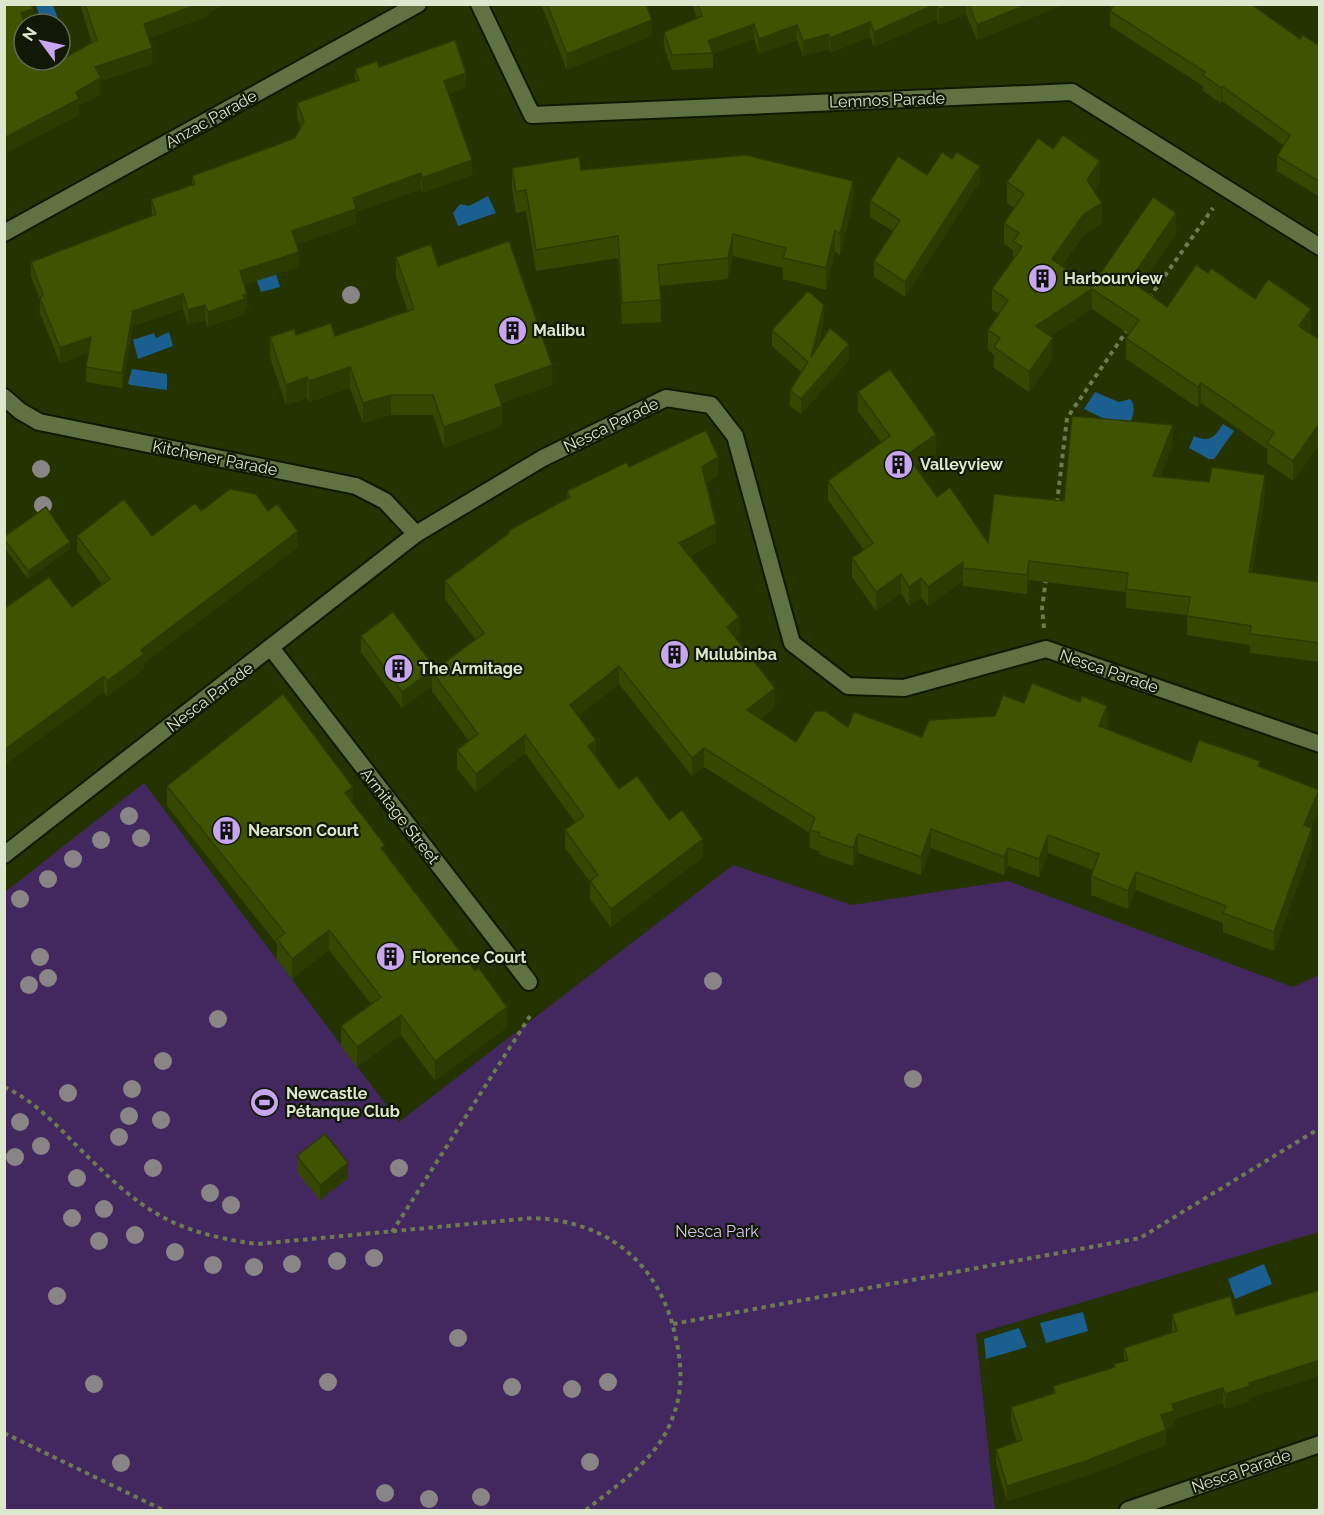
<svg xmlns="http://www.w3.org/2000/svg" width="1324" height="1515" font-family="Raleway,sans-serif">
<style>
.green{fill:#43285f}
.water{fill:#1a5f90}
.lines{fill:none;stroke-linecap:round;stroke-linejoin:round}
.minor-casing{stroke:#0f1900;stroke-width:20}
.path{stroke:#6e7a52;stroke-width:4;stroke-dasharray:4.5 4.5;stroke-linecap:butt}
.minor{stroke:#617242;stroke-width:16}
.tree{fill:#898486}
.wall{fill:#364800}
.shaded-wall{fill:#2c3b00}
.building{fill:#3f5400;stroke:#2c3b00;stroke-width:1.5}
.labels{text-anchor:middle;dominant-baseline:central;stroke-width:4.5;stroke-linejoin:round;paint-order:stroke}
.street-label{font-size:16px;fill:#dde7cd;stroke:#111805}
.poi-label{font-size:16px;font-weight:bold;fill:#dde7cd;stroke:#111805;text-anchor:start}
.park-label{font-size:16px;fill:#dac7f3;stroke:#111805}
</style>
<rect width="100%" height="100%" fill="#253301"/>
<polygon class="green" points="144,783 399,1122 733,865 852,905 1008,881 1293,987 1319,975 1319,1232 976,1334 995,1510 5,1510 5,892"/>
<g class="water">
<polygon points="36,5 53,5 60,24 42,24"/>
<polygon points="488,196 496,213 458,226 453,213 460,204 469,206"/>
<polygon points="254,273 268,277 276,274 280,287 261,292"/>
<polygon points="169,332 173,346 138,359 133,340 154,333 156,338"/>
<polygon points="132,369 167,374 167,390 130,385 128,383"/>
<path d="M1095 392 1119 402 1130 399C1138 408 1131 420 1127 430L1084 409Z"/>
<path d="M1223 424 1234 431 1214 459H1209L1189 448 1194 436C1209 443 1215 437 1223 424Z"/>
<polygon points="1264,1264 1272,1284 1235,1299 1228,1279"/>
<polygon points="1083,1312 1088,1331 1046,1343 1040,1323"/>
<polygon points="1019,1328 1027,1347 986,1359 984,1339"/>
</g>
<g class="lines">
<defs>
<g id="minor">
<polyline points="479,4 532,115 1072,92 1320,247"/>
<polyline points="4,233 418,4"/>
<polyline points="4,397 20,411 39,422 356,486 385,501 416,534"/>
<polyline points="272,649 529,982"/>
<polyline points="4,855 416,534 543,458 666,398 711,405 735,436 792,643 848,686 904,688 1046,649 1320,744"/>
<polyline points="1128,1510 1320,1444"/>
</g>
</defs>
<use href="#minor" class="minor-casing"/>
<g class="path">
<polyline points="1149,298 1213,208"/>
<polyline points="1057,503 1067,418 1128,329"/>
<polyline points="1044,628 1042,608 1046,579"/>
<path d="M4 1087C34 1100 56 1125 79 1148 140 1209 169 1232 257 1244L533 1218C608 1221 661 1264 676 1339 682 1366 683 1393 672 1419 657 1460 618 1484 586 1510"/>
<polyline points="392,1232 530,1016"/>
<polyline points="673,1324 1140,1238 1320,1128"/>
<polyline points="4,1433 163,1510"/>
</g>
<use href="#minor" class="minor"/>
</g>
<g class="tree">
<circle cx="351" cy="295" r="9"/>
<circle cx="41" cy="469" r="9"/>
<circle cx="43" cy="505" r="9"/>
<circle cx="129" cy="816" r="9"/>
<circle cx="141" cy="838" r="9"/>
<circle cx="101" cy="840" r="9"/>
<circle cx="73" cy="859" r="9"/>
<circle cx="48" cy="879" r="9"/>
<circle cx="20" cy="899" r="9"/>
<circle cx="40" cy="957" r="9"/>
<circle cx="48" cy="978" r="9"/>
<circle cx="713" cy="981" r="9"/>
<circle cx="29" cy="985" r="9"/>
<circle cx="218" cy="1019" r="9"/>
<circle cx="163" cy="1061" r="9"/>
<circle cx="913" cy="1079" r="9"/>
<circle cx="132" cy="1089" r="9"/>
<circle cx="68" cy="1093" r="9"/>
<circle cx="129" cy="1116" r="9"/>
<circle cx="161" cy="1120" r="9"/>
<circle cx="20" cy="1122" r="9"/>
<circle cx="119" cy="1137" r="9"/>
<circle cx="41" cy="1146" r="9"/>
<circle cx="15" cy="1157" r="9"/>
<circle cx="153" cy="1168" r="9"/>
<circle cx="399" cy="1168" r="9"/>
<circle cx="77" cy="1178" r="9"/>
<circle cx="210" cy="1193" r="9"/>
<circle cx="231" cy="1205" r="9"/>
<circle cx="104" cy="1209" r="9"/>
<circle cx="72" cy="1218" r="9"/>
<circle cx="135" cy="1235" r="9"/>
<circle cx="99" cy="1241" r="9"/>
<circle cx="175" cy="1252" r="9"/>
<circle cx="374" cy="1258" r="9"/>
<circle cx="337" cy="1261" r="9"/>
<circle cx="292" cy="1264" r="9"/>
<circle cx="213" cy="1265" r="9"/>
<circle cx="254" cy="1267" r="9"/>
<circle cx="57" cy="1296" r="9"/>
<circle cx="458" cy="1338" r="9"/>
<circle cx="328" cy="1382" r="9"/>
<circle cx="608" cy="1382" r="9"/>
<circle cx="94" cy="1384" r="9"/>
<circle cx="512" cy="1387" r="9"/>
<circle cx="572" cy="1389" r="9"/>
<circle cx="590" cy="1462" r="9"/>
<circle cx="121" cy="1463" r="9"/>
<circle cx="385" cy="1493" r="9"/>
<circle cx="481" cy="1497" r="9"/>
<circle cx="429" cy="1499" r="9"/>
</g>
<g class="wall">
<polygon points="4,4 33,24 24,24 41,71 92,43 80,4 228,4 209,12 209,16 148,38 152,64 101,81 101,94 79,106 79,115 4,154"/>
<polygon points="542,4 646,4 652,36 567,70 542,7"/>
<polygon points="692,4 1065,4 977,40 966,14 939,25 937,19 874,47 870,37 830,53 829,49 803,56 797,40 759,54 754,39 713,54 713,68 672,70 664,47 664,32 697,18"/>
<polygon points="1111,4 1225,4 1300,39 1320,46 1320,197 1277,171 1277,156 1283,145 1222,101 1221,103 1203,91 1203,86 1110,26 1110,11 1111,9"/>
<polygon points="379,67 466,88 449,94 472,175 422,193 421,189 356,212 356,224 297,244 299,267 244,285 247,309 245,309 245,314 208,327 205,320 188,325 183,309 133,326 122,388 86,382 86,367 89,353 60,363 40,313 40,300 31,277 31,262 152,216 151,199 192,185 192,176 295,138 301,127 297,118 297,103 355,82 355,69"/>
<polygon points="512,168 581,170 853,203 840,255 835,252 826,290 783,279 783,268 733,256 728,279 660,286 661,322 622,324 618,258 536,271 526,211 516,213 512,189"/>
<polygon points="927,175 980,181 905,297 874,277 874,261 893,231 870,217 870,201"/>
<polygon points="1100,181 1094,190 1102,223 1083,236 1062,266 1091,287 1176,234 1139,287 1167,307 1208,273 1311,329 1309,332 1320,340 1320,444 1293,481 1267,463 1267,449 1201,403 1198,408 1126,359 1126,338 1129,334 1092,309 1051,336 1053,358 1029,392 994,368 994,355 988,350 988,330 999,314 992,310 992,289 1013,260 1013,250 1004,244 1004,223 1014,208 1007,203 1007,182"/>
<polygon points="396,257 438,266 552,385 501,403 502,426 444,448 433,415 391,415 363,423 350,388 309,402 307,398 286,405 270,357 270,337 296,335 335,336 408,312 396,277"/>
<polygon points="824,321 818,347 849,360 801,414 790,406 790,390 801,372 772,346 772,330"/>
<polygon points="858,392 936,453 916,467 937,497 988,543 1064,501 1173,444 1160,477 1265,494 1252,572 1320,582 1320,662 1250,653 1250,645 1187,635 1187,615 1126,608 1126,592 1029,580 1027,594 963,586 963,581 928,606 921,597 909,606 901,593 876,611 852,577 852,558 864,550 828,500 828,481 881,442 858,411"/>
<polygon points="629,467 718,475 706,483 716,542 690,556 739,635 736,638 775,707 760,719 796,742 848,727 922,737 995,716 1024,703 1107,724 1105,729 1191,762 1260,766 1319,809 1311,828 1312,847 1274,951 1223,932 1223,923 1136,890 1128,909 1091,895 1091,876 1093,870 1048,853 1039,877 1008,866 1004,875 931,848 921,875 858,853 853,866 819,854 819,851 810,848 810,833 704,767 692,776 619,684 578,716 596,756 619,789 669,820 703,857 611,927 590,899 590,882 565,848 565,830 575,822 525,753 476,792 457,769 457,750 469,741 432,691 432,686 402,708 361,652 361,636 435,670 475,639 445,599 445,581 508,534 508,531 567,499 567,491"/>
<polygon points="201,511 268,511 298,547 144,663 144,669 107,697 104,692 4,765 4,609 72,607 102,584 77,551 77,536 152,536"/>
<polygon points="4,537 70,549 28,579 4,547"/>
<polygon points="167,786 353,804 385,852 507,1027 435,1081 401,1035 357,1067 341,1046 341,1026 371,1004 329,950 292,979 277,960 277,944 167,806"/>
<polygon points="297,1156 348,1178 320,1200 297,1172"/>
<polygon points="1172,1314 1250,1398 1250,1401 1225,1409 1223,1403 1174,1419 1174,1426 1166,1429 1166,1445 1083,1477 1007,1501 996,1464 996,1449 1017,1442 1011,1423 1011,1407 1053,1394 1053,1386 1114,1367 1114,1364 1124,1361 1124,1348 1172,1332"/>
</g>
<g class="shaded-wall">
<polygon points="199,4 228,4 209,12 209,16 144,39 144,24"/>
<polygon points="936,4 937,4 937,19 874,47 874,32"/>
<polygon points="952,4 966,4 966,14 939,25 939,10"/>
<polygon points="1028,4 1065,4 977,40 977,25"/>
<polygon points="33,9 33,24 24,24 21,13"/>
<polygon points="652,20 652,36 567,70 567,54"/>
<polygon points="870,22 870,37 830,53 830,38"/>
<polygon points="754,24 754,39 713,54 708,41"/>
<polygon points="797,25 797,40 759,54 759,39"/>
<polygon points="829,34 829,49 803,56 803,41"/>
<polygon points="152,48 152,64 101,81 101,94 79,106 79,115 4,154 4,138 76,92 95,67"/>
<polygon points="466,73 466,88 444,96 444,81"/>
<polygon points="1222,86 1222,101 1221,103 1221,88"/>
<polygon points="472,160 472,175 422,193 422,178"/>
<polygon points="1100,161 1100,181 1087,200 1087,180"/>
<polygon points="980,166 980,181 905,297 905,282"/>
<polygon points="421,173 421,189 356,212 356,224 292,246 292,231 353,198"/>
<polygon points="853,181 853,203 840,255 840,234"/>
<polygon points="1102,203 1102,223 1083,236 1052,280 1052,259 1083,215"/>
<polygon points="1176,213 1176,234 1130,301 1130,280"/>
<polygon points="835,230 835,252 826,290 826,268"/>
<polygon points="733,234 733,256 728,279 728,258"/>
<polygon points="299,252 299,267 240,286 240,271"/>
<polygon points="1092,289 1092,309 1036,346 1036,326"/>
<polygon points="183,294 183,309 133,326 122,388 122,373 133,311"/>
<polygon points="247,294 247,309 245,309 245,314 208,327 208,312"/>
<polygon points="205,305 205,320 188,325 188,310"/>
<polygon points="824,305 824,321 811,372 811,357"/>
<polygon points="1311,309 1311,329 1299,346 1299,326"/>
<polygon points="91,337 91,352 60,363 60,348"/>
<polygon points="1053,338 1053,358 1029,392 1029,372"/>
<polygon points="849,344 849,360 801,414 801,399"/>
<polygon points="552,365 552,385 495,405 495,385"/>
<polygon points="350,367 350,388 309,402 309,381"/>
<polygon points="307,377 307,398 286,405 286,385"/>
<polygon points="1201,383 1201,403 1198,408 1198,387"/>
<polygon points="391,395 391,415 363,423 363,403"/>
<polygon points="502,406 502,426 444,448 444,427"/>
<polygon points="1320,423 1320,444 1293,481 1293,461"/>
<polygon points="1173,425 1173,444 1153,495 1153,476"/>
<polygon points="936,434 936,453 907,474 907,455"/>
<polygon points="718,457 718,475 702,485 702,467"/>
<polygon points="1265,475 1265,494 1249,591 1249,572"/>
<polygon points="716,524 716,542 679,561 679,543"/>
<polygon points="298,531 298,547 144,663 144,669 107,697 107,681 141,650"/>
<polygon points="70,542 70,549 28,579 28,571"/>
<polygon points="1029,561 1029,580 1027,594 1027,575"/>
<polygon points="963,562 963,581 928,606 928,587"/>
<polygon points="901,574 901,593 876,611 876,592"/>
<polygon points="921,578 921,597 909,606 909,587"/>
<polygon points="739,617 739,635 727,645 727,627"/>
<polygon points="619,666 619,684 570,723 570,705"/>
<polygon points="435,668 435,677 432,672 432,686 402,708 402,692"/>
<polygon points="104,676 104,692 4,765 4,750"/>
<polygon points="775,688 775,707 747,729 747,710"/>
<polygon points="1107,706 1107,724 1099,745 1099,726"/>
<polygon points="525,735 525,753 476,792 476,774"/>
<polygon points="596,740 596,758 588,746"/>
<polygon points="704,748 704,767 692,776 692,758"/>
<polygon points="353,787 353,807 345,793"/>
<polygon points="1319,790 1319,809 1304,844 1304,825"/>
<polygon points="1312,828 1312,847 1274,951 1274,932"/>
<polygon points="931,829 931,848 921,875 921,857"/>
<polygon points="858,834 858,853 853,866 853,848"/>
<polygon points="1048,835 1048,853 1039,877 1039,859"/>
<polygon points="703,839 703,857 611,927 611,909"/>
<polygon points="1008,848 1008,866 1004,875 1004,857"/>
<polygon points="1136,872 1136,890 1128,909 1128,891"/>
<polygon points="329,930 329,950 292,979 292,959"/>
<polygon points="507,1007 507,1027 435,1081 435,1061"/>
<polygon points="401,1015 401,1035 357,1067 357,1047"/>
<polygon points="348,1163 348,1178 320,1200 320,1185"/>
<polygon points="1320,1360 1320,1376 1250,1398 1250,1401 1225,1409 1225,1394 1249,1383"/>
<polygon points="1223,1388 1223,1403 1174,1419 1174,1426 1161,1430 1161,1415 1172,1404"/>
<polygon points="1166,1430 1166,1445 1083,1477 1007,1501 1007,1486"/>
</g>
<g class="building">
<polygon points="4,4 31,4 33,9 21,13 25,24 24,24 24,60 38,60 41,71 97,40 85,4 199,4 144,24 152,48 95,67 101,78 76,92 79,99 4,138"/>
<polygon points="547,4 646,4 652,20 567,54"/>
<polygon points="698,4 936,4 874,32 870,22 830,38 829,34 803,41 797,25 759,39 754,24 708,41 713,53 672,55 664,32 702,16"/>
<polygon points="937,4 952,4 939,10"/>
<polygon points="969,4 1028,4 977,25"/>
<polygon points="1113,4 1225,4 1227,6 1228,4 1251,4 1300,39 1303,35 1320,46 1320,182 1277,156 1290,135 1222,86 1221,88 1203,75 1205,72 1110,11 1114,5"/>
<polygon points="455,40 466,73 444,81 472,160 422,178 421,173 353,198 356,209 292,231 299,252 240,271 247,294 243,295 245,299 208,312 205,305 188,310 183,294 133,311 122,373 86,367 91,337 60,348 40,298 43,295 31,262 156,214 151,199 195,184 192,176 295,138 304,121 297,103 359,80 355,69 377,61 379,67"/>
<polygon points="1063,135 1100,161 1087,180 1102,203 1083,215 1052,259 1091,287 1153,197 1176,213 1130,280 1167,307 1196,265 1208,273 1211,268 1255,299 1268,279 1311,309 1299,326 1320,340 1320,423 1293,461 1267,443 1274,433 1201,383 1198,387 1126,338 1139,320 1092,289 1036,326 1053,338 1029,372 994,347 1000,338 988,330 1008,300 992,289 1022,247 1013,241 1019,233 1004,223 1024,194 1007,182 1038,138 1053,149"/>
<polygon points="942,152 952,159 957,152 980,166 905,282 874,261 900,220 870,201 898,156 927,175"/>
<polygon points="746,155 853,181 840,234 835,230 826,268 783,258 786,248 733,234 728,258 658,265 661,300 622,303 618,236 536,250 526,190 516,192 512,168 579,157 581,170"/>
<polygon points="509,241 552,365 495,385 502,406 444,427 433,395 391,395 363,403 350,367 309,381 307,377 286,385 270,337 294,329 296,335 331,323 335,336 414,309 396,257 431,244 438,266"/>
<polygon points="808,291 824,305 811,357 830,328 849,344 801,399 790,390 808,362 772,330"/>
<polygon points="890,369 936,434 907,455 937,497 950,487 988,543 994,494 1064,501 1072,416 1173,425 1153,476 1209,482 1212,467 1265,475 1249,572 1320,582 1320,643 1250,634 1251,626 1187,616 1190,597 1126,589 1128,573 1029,561 1027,575 963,568 963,562 928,587 921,578 909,587 901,574 876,592 852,558 873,543 828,481 890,436 858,392"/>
<polygon points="706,430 718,457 702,467 716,524 679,543 739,617 727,627 775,688 747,710 796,742 815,711 825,711 848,727 854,712 922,737 929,720 995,716 1003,695 1024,703 1032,683 1080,702 1082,696 1107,706 1099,726 1191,762 1199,740 1260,761 1258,766 1319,790 1304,825 1312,828 1274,932 1223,913 1226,906 1136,872 1128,891 1091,876 1099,854 1048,835 1039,859 1008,848 1004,857 931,829 921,857 858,834 853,848 819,836 820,833 810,830 815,818 704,748 692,758 619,666 570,705 596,740 588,746 619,789 637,776 669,820 682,810 703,839 611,909 590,881 598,875 565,830 584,816 525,735 476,774 457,750 478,734 432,672 484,633 445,581 509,533 508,531 570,497 567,491 627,462 629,467"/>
<polygon points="230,489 256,494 268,511 277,504 298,531 141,650 144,654 107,681 104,676 4,750 4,609 49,577 72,607 110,579 77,536 124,499 152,536 195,503 201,511"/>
<polygon points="46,507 70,542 28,571 4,539 4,537"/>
<polygon points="393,612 435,668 402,692 361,636"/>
<polygon points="283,694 353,787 345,793 385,845 381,848 475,971 479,968 507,1007 435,1061 401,1015 357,1047 341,1026 381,997 329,930 292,959 277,939 285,933 167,786"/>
<polygon points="325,1134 348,1163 320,1185 297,1156"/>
<polygon points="1320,1290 1320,1360 1249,1383 1250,1386 1225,1394 1223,1388 1172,1404 1174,1411 1161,1415 1166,1430 1083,1462 1007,1486 996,1449 1022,1440 1011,1407 1055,1393 1053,1386 1115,1367 1114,1364 1128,1360 1124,1348 1177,1331 1172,1314 1230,1296 1236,1315"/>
<polygon points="1320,1507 1320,1510 1307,1510"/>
</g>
<defs>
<symbol id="building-disc" viewBox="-11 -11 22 22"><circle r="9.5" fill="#c7a6ef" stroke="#111805"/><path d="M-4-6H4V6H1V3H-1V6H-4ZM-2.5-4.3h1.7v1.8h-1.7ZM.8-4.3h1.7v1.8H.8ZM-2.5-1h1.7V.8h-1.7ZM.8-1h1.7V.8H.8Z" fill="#111"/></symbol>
<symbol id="stadium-disc" viewBox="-11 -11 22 22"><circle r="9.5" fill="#c7a6ef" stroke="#111805"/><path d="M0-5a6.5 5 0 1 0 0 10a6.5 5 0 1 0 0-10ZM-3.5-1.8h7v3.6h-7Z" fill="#111"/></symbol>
</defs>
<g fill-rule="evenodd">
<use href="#building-disc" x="1026" y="262" width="33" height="33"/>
<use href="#building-disc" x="496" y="314" width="33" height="33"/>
<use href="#building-disc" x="882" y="448" width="33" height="33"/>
<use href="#building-disc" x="658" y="638" width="33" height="33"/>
<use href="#building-disc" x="382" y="652" width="33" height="33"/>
<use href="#building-disc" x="210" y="814" width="33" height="33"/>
<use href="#building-disc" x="374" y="940" width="33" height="33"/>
<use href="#stadium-disc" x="248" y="1086" width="33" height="33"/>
</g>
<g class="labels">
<g class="street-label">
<text transform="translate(887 100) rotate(-2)">Lemnos Parade</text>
<text transform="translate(211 119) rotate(-29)">Anzac Parade</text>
<text transform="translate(611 425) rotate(-26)">Nesca Parade</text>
<text transform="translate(215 458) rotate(11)">Kitchener Parade</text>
<text transform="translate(1109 671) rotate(19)">Nesca Parade</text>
<text transform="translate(210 697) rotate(-37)">Nesca Parade</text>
<text transform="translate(400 816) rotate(52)">Armitage Street</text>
<text transform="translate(1241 1471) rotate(-19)">Nesca Parade</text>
</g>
<g class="poi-label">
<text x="1064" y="278">Harbourview</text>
<text x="533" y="330">Malibu</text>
<text x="920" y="464">Valleyview</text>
<text x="695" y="654">Mulubinba</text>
<text x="419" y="668">The Armitage</text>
<text x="248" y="830">Nearson Court</text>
<text x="412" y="957">Florence Court</text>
<text x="286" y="1093">Newcastle<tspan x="286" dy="18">Pétanque Club</tspan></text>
</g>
<g class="park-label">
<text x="717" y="1231">Nesca Park</text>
</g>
</g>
<rect width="1324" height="1515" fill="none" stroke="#dde7cd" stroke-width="12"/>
<g transform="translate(42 42) rotate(303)"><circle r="28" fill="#111805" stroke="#636b55" stroke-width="1.5"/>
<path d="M0-4.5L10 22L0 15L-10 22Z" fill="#c7a6ef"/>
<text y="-9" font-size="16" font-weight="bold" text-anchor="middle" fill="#dde7cd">N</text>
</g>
</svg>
